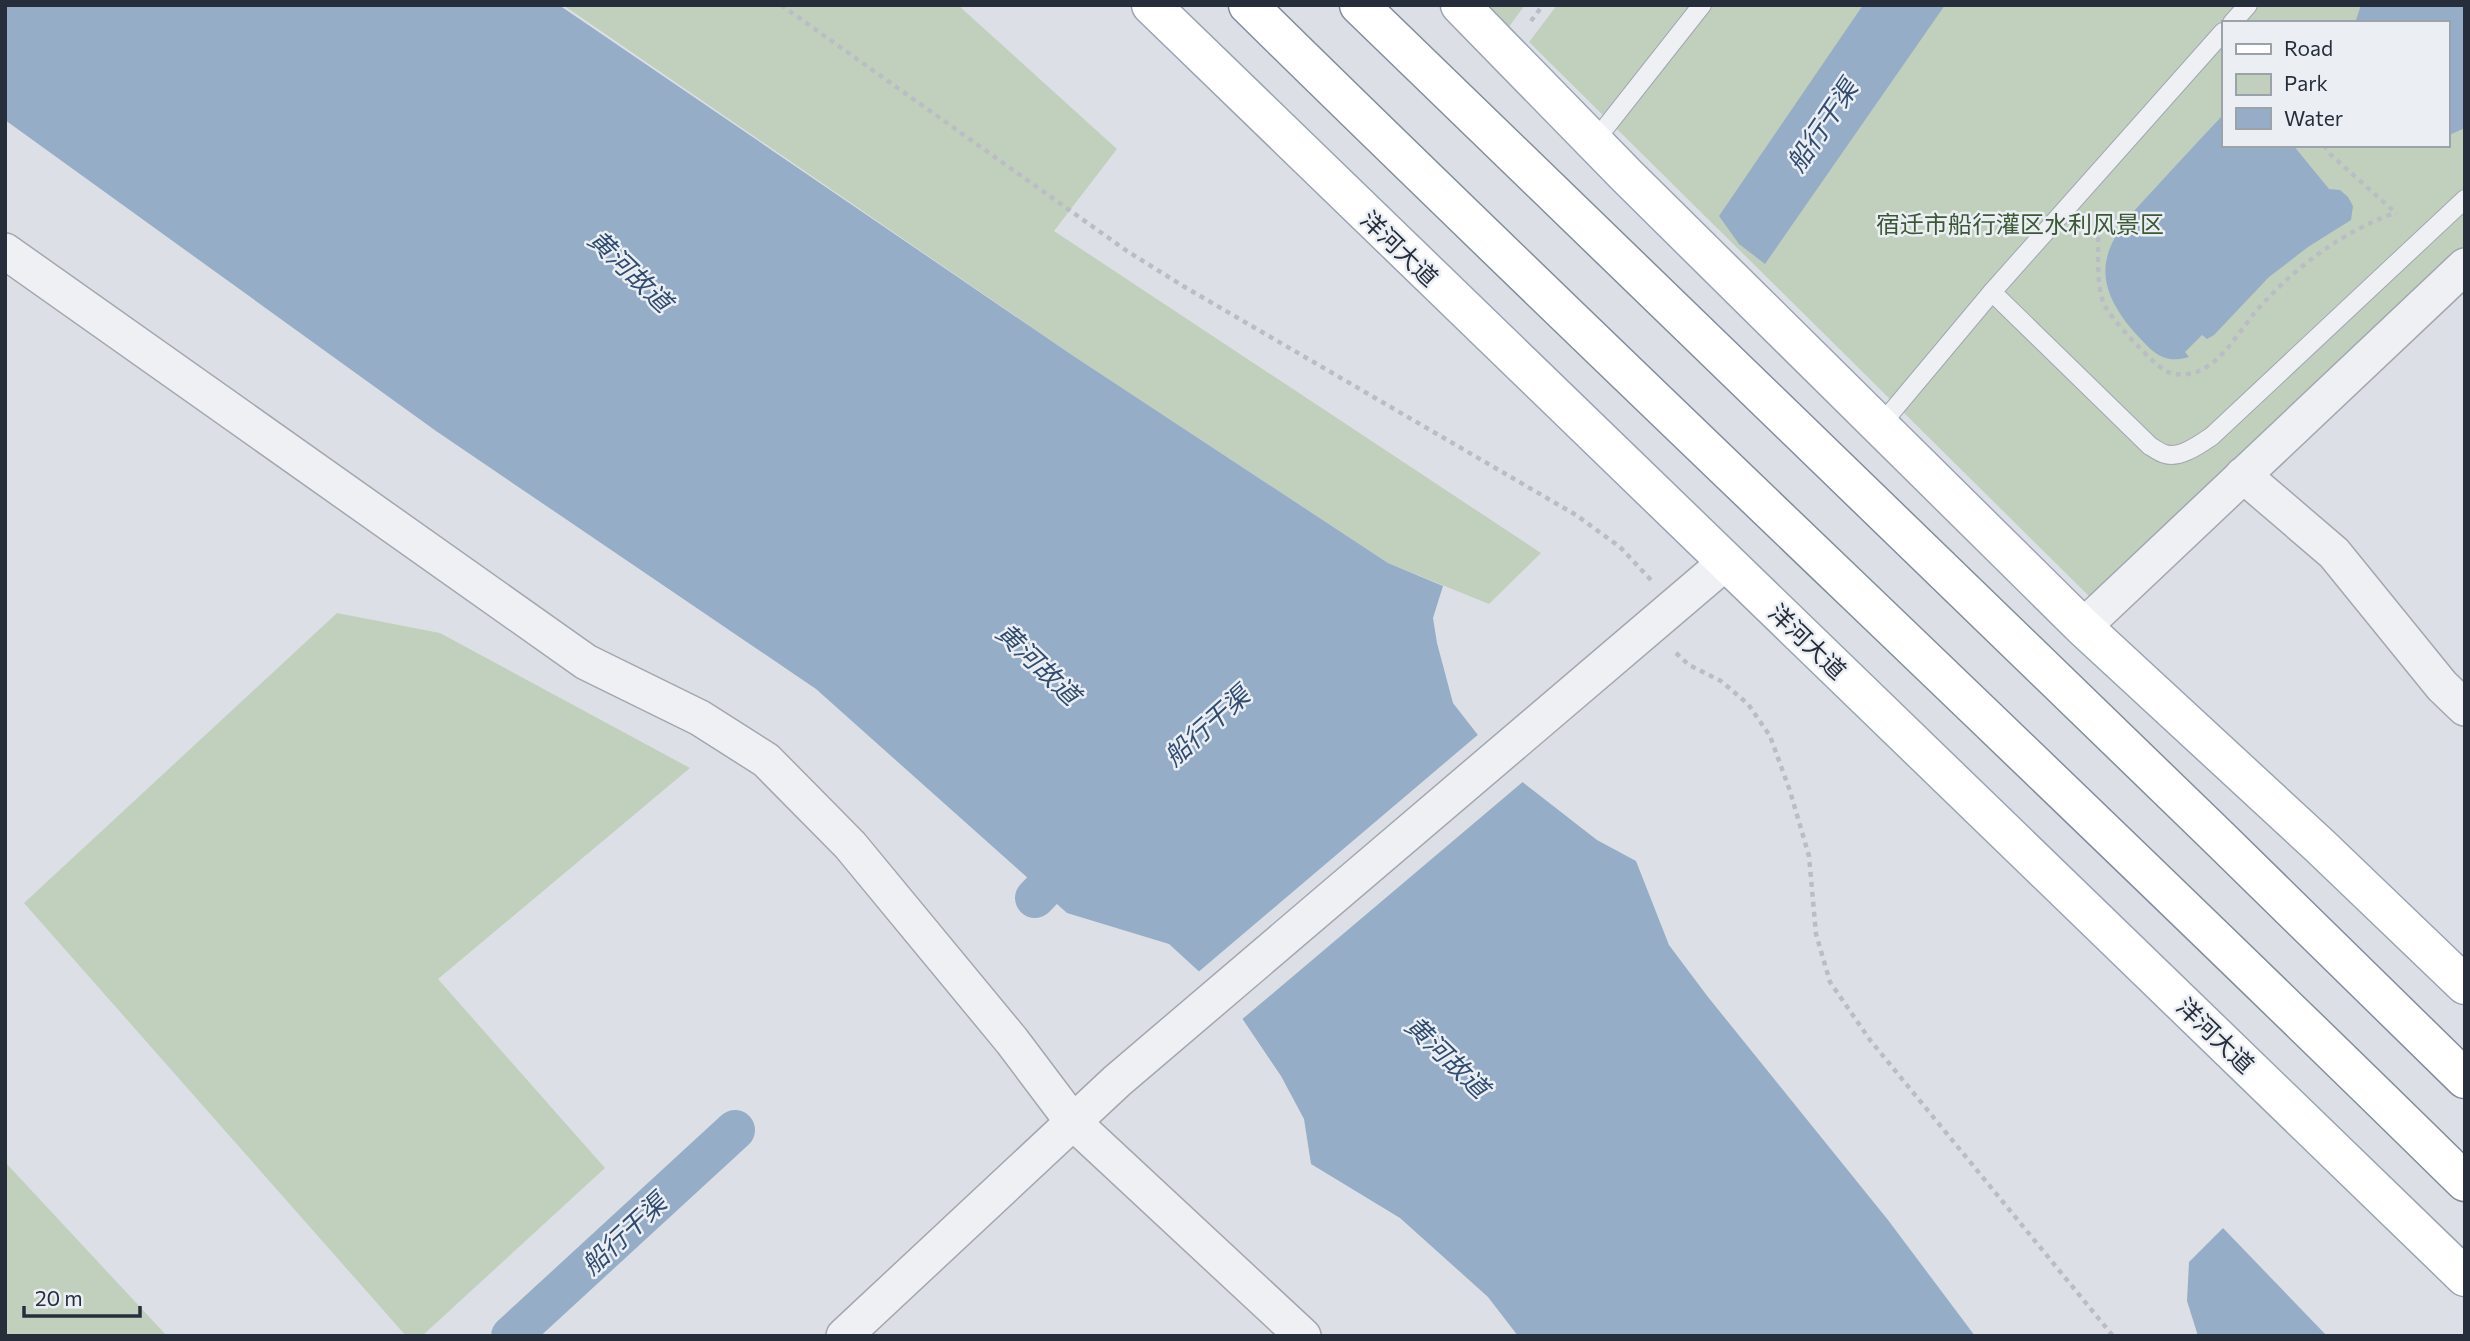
<svg xmlns="http://www.w3.org/2000/svg" width="2470" height="1341" font-family="Commissioner,'Noto Sans SC',sans-serif">
<style>
.green{fill:#c1d0bd;fill-rule:evenodd}
.water{fill:#96adc7}
.pier{fill:#dce0e6}
.lines{fill:none;stroke-linecap:round;stroke-linejoin:round}
.canal{stroke:#96adc7;stroke-width:40}
.lane-casing{stroke:#a2a7b0;stroke-width:20}
.street-casing{stroke:#a2a7b0;stroke-width:38}
.primary-casing{stroke:#9ba4b2;stroke-width:41}
.highway-casing{stroke:#838d9c;stroke-width:41}
.path{stroke:#babec4;stroke-width:4.5;stroke-dasharray:5 5;stroke-linecap:butt}
.lane{stroke:#eef0f4;stroke-width:18}
.street{stroke:#eef0f4;stroke-width:35}
.primary{stroke:#fff;stroke-width:38}
.highway{stroke:#fff;stroke-width:38}
.labels{text-anchor:middle;dominant-baseline:central;stroke-width:5;stroke-linejoin:round;paint-order:stroke}
.park-label{font-size:24px;fill:#3a5833;stroke:#ebeff4}
.street-label{font-size:24px;fill:#262e3c;stroke:#ebeff4}
.water-label{font-size:26px;font-style:italic;fill:#304c70;stroke:#ebeff4}
</style>
<rect width="100%" height="100%" fill="#dce0e6"/>
<g class="green">
<polygon points="563,5 958,5 1117,149 1054,231 1541,553 1489,604 1388,563 1072,355"/>
<polygon points="1485,5 1525,5 1508,28"/>
<path d="M1557 5H2465V252L2096 603 1529 42ZM2223 23H2447V145H2223Z"/>
<polygon points="337,613 440,633 690,768 438,979 605,1168 422,1336 406,1336 24,903"/>
<polygon points="5,1162 167,1336 5,1336"/>
</g>
<g class="water">
<polygon points="5,5 559,5 1072,355 1388,563 1443,586 1433,618 1437,643 1453,703 1502,766 1597,840 1636,861 1669,945 1708,997 1888,1220 1975,1336 1518,1336 1488,1297 1400,1218 1311,1164 1304,1119 1281,1076 1229,999 1169,944 1067,913 816,689 436,431 5,120"/>
<polygon points="1863,5 1945,5 1765,264 1739,244 1719,216"/>
<polygon points="2361,5 2465,5 2465,128 2447,136 2447,23 2355,23"/>
<path d="M2223 115V145H2293L2329 189 2340 190 2348 197 2353 206 2351 220 2308 247 2269 277 2214 335 2207 339 2202 335 2185 352 2189 357C2162 365 2152 351 2135 333 2080 270 2110 236 2157 186 2179 162 2201 138 2223 115Z"/>
<polygon points="2223,1228 2327,1336 2198,1336 2187,1301 2189,1262"/>
</g>
<polygon class="pier" points="1480,733 1504,764 1525,780 1240,1021 1227,1001 1196,974"/>
<g class="lines">
<g class="canal">
<polyline points="1035,898 1079,852"/>
<polyline points="511,1336 735,1130"/>
</g>
<defs>
<g id="lane">
<polyline points="2232,23 2248,5"/>
<polyline points="1594,142 1702,5"/>
<path d="M1992 292 2150 446C2154 448 2160 453 2165 454 2180 459 2200 444 2212 436L2465 199"/>
<polyline points="1879,427 1992,292 2223,32"/>
</g>
<g id="street">
<polyline points="5,251 586,662 700,718 766,760 850,845 1012,1041 1073,1122 1303,1336"/>
<polyline points="2243,475 2334,553 2442,686 2465,708"/>
<polyline points="2083,627 2465,266"/>
<polyline points="844,1336 1117,1081 1726,562"/>
</g>
<g id="primary">
<polyline points="1151,5 2465,1277"/>
<polyline points="1460,5 1627,176 2083,627 2320,846 2465,985"/>
</g>
<g id="highway">
<path d="M1248 5C1650 401 2063 786 2465 1182"/>
<polyline points="1359,5 2216,835 2465,1079"/>
</g>
</defs>
<use href="#lane" class="lane-casing"/>
<use href="#street" class="street-casing"/>
<use href="#primary" class="primary-casing"/>
<use href="#highway" class="highway-casing"/>
<g class="path">
<polyline points="781,5 1127,251 1183,286 1576,515 1620,547 1651,580"/>
<polyline points="1531,21 1543,5"/>
<polyline points="2324,145 2331,155 2397,214"/>
<path d="M2097 217C2100 243 2095 278 2103 302 2107 315 2156 368 2168 372 2177 376 2190 375 2199 371 2224 360 2240 330 2257 310 2294 268 2343 231 2395 213"/>
<polyline points="1676,653 1689,665 1721,681 1748,704 1770,736 1790,791 1809,856 1816,934 1830,982 1870,1040 2113,1336"/>
</g>
<use href="#lane" class="lane"/>
<use href="#street" class="street"/>
<use href="#primary" class="primary"/>
<use href="#highway" class="highway"/>
</g>
<g class="labels">
<g class="park-label">
<text x="2020" y="223">宿迁市船行灌区水利风景区</text>
</g>
<g class="street-label">
<text transform="translate(1400 248) rotate(44)">洋河大道</text>
<text transform="translate(1808 641) rotate(44)">洋河大道</text>
<text transform="translate(2216 1035) rotate(44)">洋河大道</text>
</g>
<g class="water-label">
<text transform="translate(1821 125) rotate(-56)">船行干渠</text>
<text transform="translate(631 270) rotate(44)">黄河故道</text>
<text transform="translate(1039 663) rotate(44)">黄河故道</text>
<text transform="translate(1206 725) rotate(-42)">船行干渠</text>
<text transform="translate(1448 1056) rotate(44)">黄河故道</text>
<text transform="translate(623 1233) rotate(-43)">船行干渠</text>
</g>
</g>
<rect width="2470" height="1341" fill="none" stroke="#262e3c" stroke-width="14"/>
<rect x="2222" y="21" width="228" height="126" fill="#ebeff4" stroke="#9ca2aa" stroke-width="2"/>
<rect x="2236" y="44" width="35" height="10" fill="#ffffff" stroke="#9ca2aa" stroke-width="2"/>
<text x="2284" y="56" font-size="21" fill="#262e3c">Road</text>
<rect x="2236" y="74" width="35" height="21" fill="#c1d0bd" stroke="#9ca2aa" stroke-width="2"/>
<text x="2284" y="91" font-size="21" fill="#262e3c">Park</text>
<rect x="2236" y="108" width="35" height="21" fill="#96adc7" stroke="#9ca2aa" stroke-width="2"/>
<text x="2284" y="126" font-size="21" fill="#262e3c">Water</text>
<path d="M24 1306v10h116v-10" fill="none" stroke="#262e3c" stroke-width="3.5"/>
<text x="35" y="1306" font-size="21" fill="#262e3c" stroke="#ebeff4" stroke-width="5" paint-order="stroke">20 m</text>
</svg>
